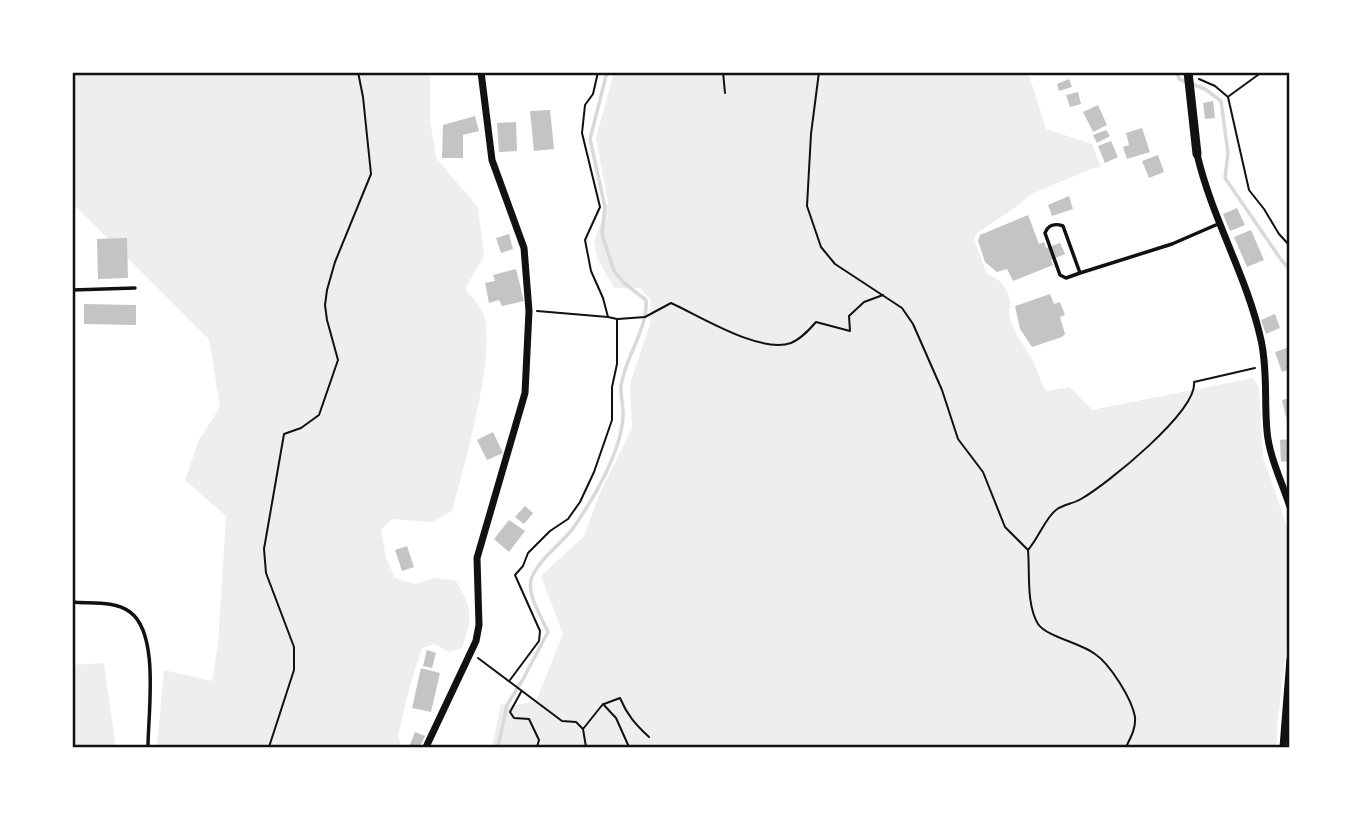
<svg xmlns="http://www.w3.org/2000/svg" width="1362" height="819" font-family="Helvetica,sans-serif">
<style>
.green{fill:#eee}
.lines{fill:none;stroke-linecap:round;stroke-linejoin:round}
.stream{stroke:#d9d9d9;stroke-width:3.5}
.building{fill:#c4c4c4}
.path{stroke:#111;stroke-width:2}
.service{stroke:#111;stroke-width:3.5}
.minor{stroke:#111;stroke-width:7}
.tertiary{stroke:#111;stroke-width:9}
.neatline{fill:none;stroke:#111;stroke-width:2.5}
</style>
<rect width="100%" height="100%" fill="#fff"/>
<g class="green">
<path d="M72 72H430V120L436 158 478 207 484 256 465 289C471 297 481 306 484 315 496 355 464 468 452 511L432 522 392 519 381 530 386 558 395 578 415 584 435 578 456 581C473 608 472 619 462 648L449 652 435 644 422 648 409 689 398 736 401 747H157L164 670 212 681 218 645 226 516 185 480 199 440 220 407 209 339 72 203Z"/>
<path d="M614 72H1028L1046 129 1092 144 1101 167 1094 168 1031 194 1016 207 977 233 974 239 987 274C1002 280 1006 287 1011 301 1003 322 1024 344 1033 361 1038 371 1040 381 1046 391L1070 387 1092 410 1253 378 1259 388 1263 457 1290 536V619L1277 727V747H492L501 704 517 705 536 701 563 634 541 576 584 536 600 493 632 428 630 384 650 324 651 300 640 288H614L597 258 594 241 608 203 596 138Z"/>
<polygon points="104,663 116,747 72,747 72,665"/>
</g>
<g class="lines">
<g class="stream">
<polyline points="1177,72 1179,79 1205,89 1221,101 1228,153 1225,178 1282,261 1290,269"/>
<path d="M498 747 507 705 522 681 548 632C542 618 525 592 532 577 541 556 564 543 576 524 595 496 621 451 623 417 624 407 620 396 621 386 625 357 648 329 646 300L624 283 614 271 602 234 605 207 590 139 607 72"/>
</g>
</g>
<g class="building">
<polygon points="1069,79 1072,87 1059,91 1057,84"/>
<polygon points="1078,92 1081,104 1070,107 1066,95"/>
<polygon points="1213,101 1215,118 1205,119 1203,103"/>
<polygon points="1098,105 1107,125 1093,132 1083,112"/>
<polygon points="550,110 554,149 534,151 530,111"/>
<polygon points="475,116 479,131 463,135 463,158 442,158 443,125"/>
<polygon points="516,122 517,151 499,152 497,123"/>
<polygon points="1142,128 1150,152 1127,159 1123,147 1129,145 1126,133"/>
<polygon points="1106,130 1110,136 1097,143 1093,135"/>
<polygon points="1111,141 1118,157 1105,163 1098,146"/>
<polygon points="1158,155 1164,172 1149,178 1142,161"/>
<polygon points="1069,196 1073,209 1052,216 1048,205"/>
<polygon points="1237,208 1245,225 1230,231 1223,214"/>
<polygon points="1028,215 1039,244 1044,242 1046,248 1060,243 1065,254 1051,260 1053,265 1013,281 1007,269 997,272 985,262 978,241 980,235"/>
<polygon points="1251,230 1264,260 1247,267 1234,237"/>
<polygon points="509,234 513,249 501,253 496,238"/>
<polygon points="127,238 128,278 98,279 97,239"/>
<polygon points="516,269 524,301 502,306 499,300 489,303 485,283 495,281 493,275"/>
<polygon points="1050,294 1054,304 1060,302 1065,315 1060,317 1065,334 1062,337 1032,347 1020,329 1015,306"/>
<polygon points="84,304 136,305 136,325 84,324"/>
<polygon points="1275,314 1280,328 1266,334 1261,320"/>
<polygon points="1287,348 1290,357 1290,369 1282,372 1275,352"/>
<polygon points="1290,398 1290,420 1287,421 1282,400"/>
<polygon points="493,432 503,453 487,460 477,440"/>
<polygon points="1290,439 1290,461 1281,462 1280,440"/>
<polygon points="525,506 533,513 524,524 515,517"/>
<polygon points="509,520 525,531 509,552 494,539"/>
<polygon points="407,546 414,567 402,571 395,550"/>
<polygon points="427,650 436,653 432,668 423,666"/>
<polygon points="421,668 440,673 431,712 412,708"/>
<polygon points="415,732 425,736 420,747 409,747"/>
</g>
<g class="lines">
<g class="path">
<polyline points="723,72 725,93"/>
<path d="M819 72 811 134 807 206 821 247 835 264 902 308 913 324 942 390 958 439 983 472 1005 527 1028 550C1030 572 1026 604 1038 624 1047 637 1081 643 1095 654 1110 664 1132 699 1135 717 1136 728 1131 737 1126 747"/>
<polyline points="1199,79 1215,86 1228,97 1249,190 1264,209 1279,234 1290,246"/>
<polyline points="1229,96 1262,72"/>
<polyline points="537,311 608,317"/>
<path d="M618 319 645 317 671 303C700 316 760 354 791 343 801 339 809 330 816 322L850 331 849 316 864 302 883 295"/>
<path d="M1028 550C1038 539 1046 517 1056 510 1063 504 1073 504 1081 499 1106 485 1198 411 1194 382L1255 368"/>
<polyline points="478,658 562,721 576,722 583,729 586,747"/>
<polyline points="510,680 539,641 540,631 515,575 523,566 528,553 550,531 568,519 580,502 594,472 612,420 612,387 617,364 617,319 608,317 603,298 591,271 585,240 600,207 582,133 585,105 593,94 598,72"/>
<polyline points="521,692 510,712 514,718 529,719 539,740 537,747"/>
<path d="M604 704 620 698C627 715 636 725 649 737"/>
<polyline points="583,729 603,704 616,718 629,747"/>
<polyline points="269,747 294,670 294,647 266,573 264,549 284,434 301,428 319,415 338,360 327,320 325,305 327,290 335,262 371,174 363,97 358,72"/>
</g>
<g class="service">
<path d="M1080 273 1063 226C1055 223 1048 225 1045 233L1060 275 1066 278 1080 273 1172 244 1218 224"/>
<polyline points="72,290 135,288"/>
<path d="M72 602C90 604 114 600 130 612 160 634 148 713 148 747"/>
</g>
<g class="minor">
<path d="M1197 154C1212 219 1247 276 1261 340 1268 371 1264 400 1267 431 1269 456 1282 482 1290 507"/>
<polyline points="426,747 476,641 479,625 477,558 525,393 529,311 524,248 492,160 481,72"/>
<polyline points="1283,747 1290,659"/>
</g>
<polyline class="tertiary" points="1188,72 1197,154"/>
</g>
<rect width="1362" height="819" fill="none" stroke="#ffffff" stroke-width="147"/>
<rect x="74" y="74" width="1214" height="672" class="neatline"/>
</svg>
